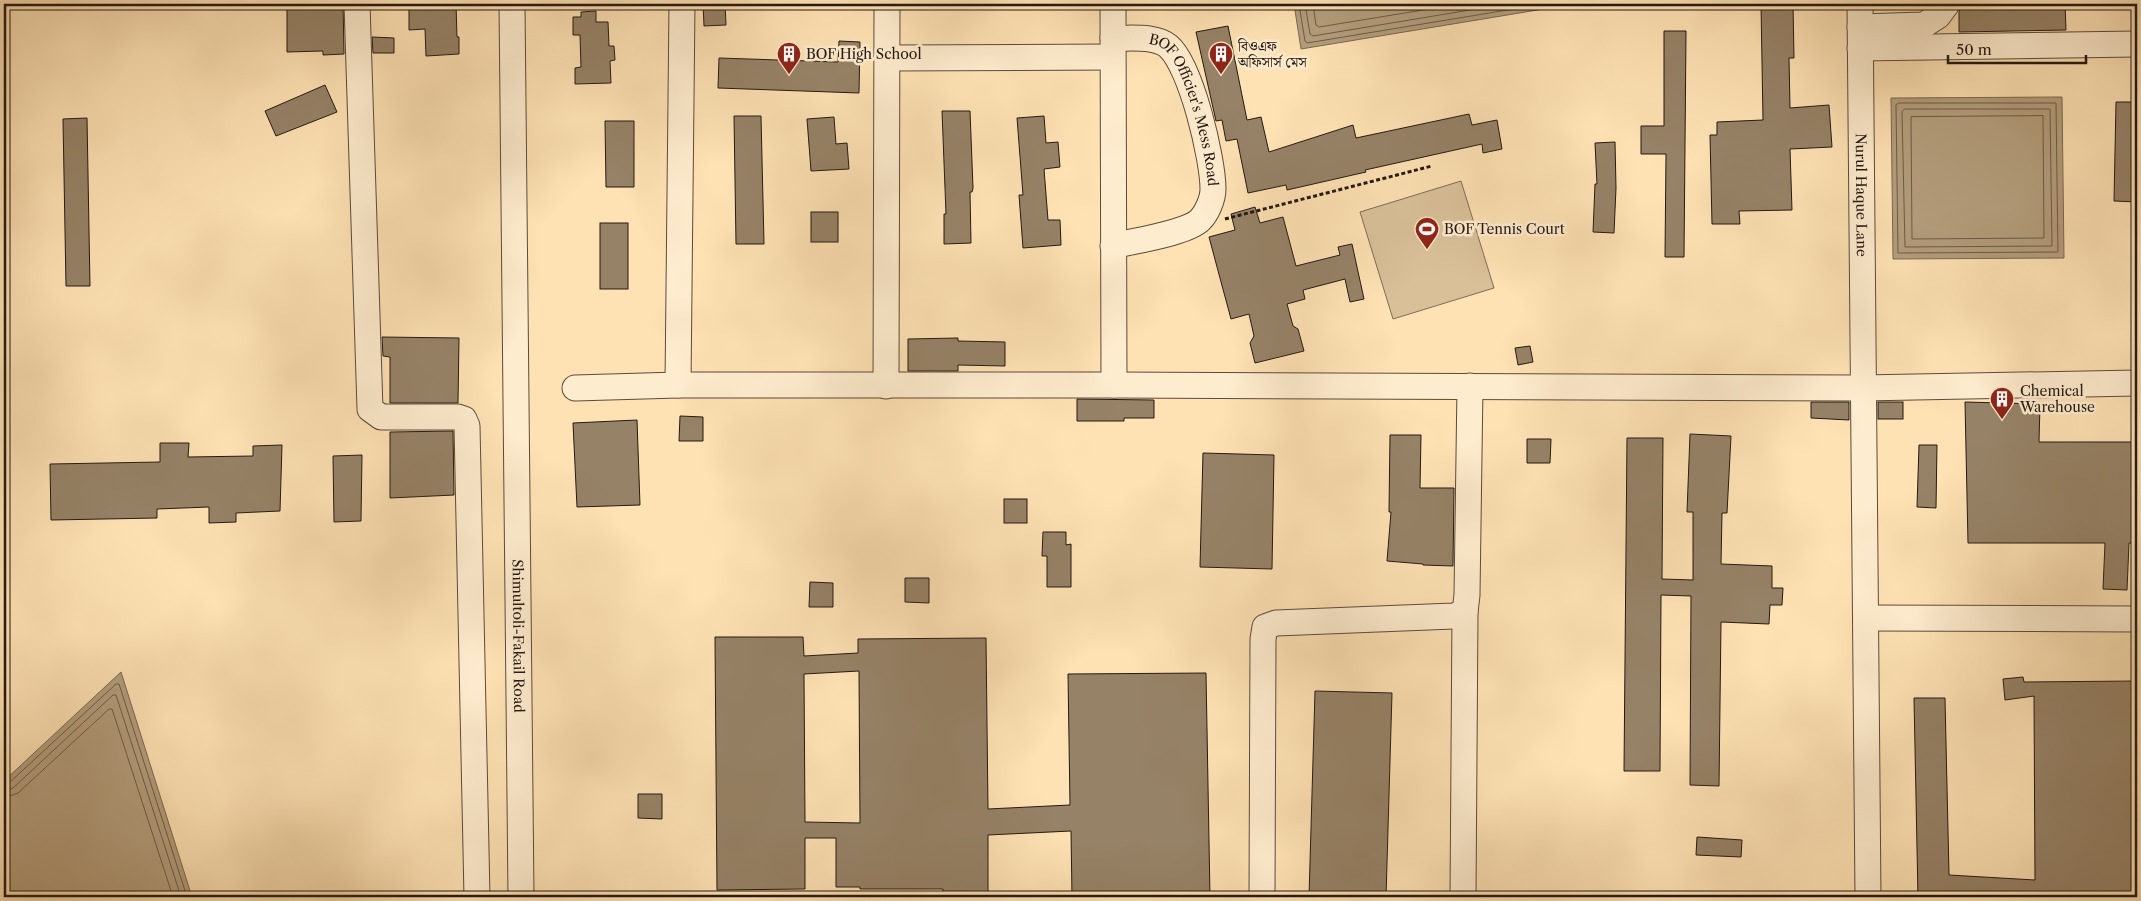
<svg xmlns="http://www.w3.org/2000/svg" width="2141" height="901" font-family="'Libre Caslon Text','Noto Serif Bengali',serif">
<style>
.green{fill:#d9c099;stroke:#7f6c56}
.water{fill:#b49e7d;stroke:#7b6953}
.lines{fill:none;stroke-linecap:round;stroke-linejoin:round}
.shore{stroke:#6c5c48;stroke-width:1}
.building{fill:#968267;stroke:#251913;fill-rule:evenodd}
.minor-casing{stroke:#5b4b3b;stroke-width:27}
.path{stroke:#251913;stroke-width:3;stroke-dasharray:4 2.5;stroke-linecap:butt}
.minor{stroke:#feecce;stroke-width:25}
.labels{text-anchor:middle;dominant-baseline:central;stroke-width:5;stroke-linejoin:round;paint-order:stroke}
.poi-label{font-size:14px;fill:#251913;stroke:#feecce;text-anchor:start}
.street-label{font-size:14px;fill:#251913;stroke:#feecce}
</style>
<rect width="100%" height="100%" fill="#fee2b4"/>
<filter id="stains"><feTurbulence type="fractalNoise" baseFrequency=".004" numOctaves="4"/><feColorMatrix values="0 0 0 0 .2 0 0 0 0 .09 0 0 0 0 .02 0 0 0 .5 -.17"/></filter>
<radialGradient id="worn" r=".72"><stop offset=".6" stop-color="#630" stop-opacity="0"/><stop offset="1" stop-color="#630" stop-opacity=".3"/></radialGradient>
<polygon class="green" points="1461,181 1494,288 1393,319 1360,212"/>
<g class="water">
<polygon points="1294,4 1574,4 1301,49"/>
<polygon points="2062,97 2064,258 1893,259 1891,98"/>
<polygon points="121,672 192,897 4,897 4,781"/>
</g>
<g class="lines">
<g class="shore">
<polyline points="1299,4 1305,41 1307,43 1544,4"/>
<polyline points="1305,4 1310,34 1313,36 1506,4"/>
<polyline points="1313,4 1316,25 1319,27 1460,4"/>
<polygon points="1899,103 2056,103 2058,252 1898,253 1896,105"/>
<polygon points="1905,109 2050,109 2052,246 1905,247 1902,112"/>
<polygon points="2043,116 2044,238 1912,239 1911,117"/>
<polyline points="4,784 9,783 116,684 119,684 187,897"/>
<polyline points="4,791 13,788 113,695 116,695 181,897"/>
<polyline points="4,798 18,793 109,709 112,709 173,897"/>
</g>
</g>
<g class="building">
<polygon points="287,4 343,4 344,54 323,55 323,51 287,52"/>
<polygon points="409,4 456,4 457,37 459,37 459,54 426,56 425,29 409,30"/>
<polygon points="703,4 725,4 726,25 704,26"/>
<polygon points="1761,4 1793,4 1794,58 1789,58 1790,108 1829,105 1832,147 1790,149 1792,210 1739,211 1740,224 1712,224 1710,135 1717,135 1717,122 1763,120"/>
<polygon points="1961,4 2065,4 2066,30 1959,32 1959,12"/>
<polygon points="596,11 596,22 608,22 609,46 614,46 615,60 610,61 611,83 575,84 575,68 581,67 580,35 573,35 573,17 581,17 581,12"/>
<polygon points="1228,26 1247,120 1261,117 1269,152 1353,125 1356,138 1469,114 1472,125 1497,120 1502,149 1483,153 1482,144 1365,170 1366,172 1287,190 1286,185 1248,193 1237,139 1226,141 1222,120 1216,121 1196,32"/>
<polygon points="1664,31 1686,31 1684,257 1665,257 1666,154 1641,154 1641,126 1664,126"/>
<polygon points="372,37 394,38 394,53 373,53"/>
<polygon points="839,41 860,42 859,93 718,88 719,58 838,62"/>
<polygon points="325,85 337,112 276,136 265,111"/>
<polygon points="2116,102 2137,102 2137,202 2114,201"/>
<polygon points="942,111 970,111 973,188 972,192 970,192 971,243 944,244 944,214 946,214"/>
<polygon points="734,116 761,116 764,244 736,244"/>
<polygon points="1044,116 1046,143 1058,142 1060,167 1044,169 1048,220 1060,220 1061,245 1023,248 1019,195 1023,195 1017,118"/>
<polygon points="834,117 836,144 847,143 849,169 811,171 807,119"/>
<polygon points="87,118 90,286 66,286 63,119"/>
<polygon points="605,121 634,121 634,187 606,187"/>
<polygon points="1615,142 1616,188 1614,233 1593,232 1595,184 1597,184 1595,143"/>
<polygon points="1255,207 1260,223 1283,217 1296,266 1340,255 1338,247 1352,244 1364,299 1350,302 1345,279 1303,290 1305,299 1287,304 1293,326 1298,329 1304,351 1255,363 1250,343 1254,336 1249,314 1231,319 1209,237 1235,230 1231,214"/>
<rect x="811" y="212" width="27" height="30"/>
<rect x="600" y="223" width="28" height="66"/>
<polygon points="382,337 459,338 458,403 390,403 390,357 383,356"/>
<polygon points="958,338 958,341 1005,342 1005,366 958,365 958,371 908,371 908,339"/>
<polygon points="1530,346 1533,362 1518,365 1515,348"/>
<polygon points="1077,399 1154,400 1154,418 1124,418 1124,421 1077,421"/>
<polygon points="1811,402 1849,402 1849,420 1811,418"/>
<rect x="1878" y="402" width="25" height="17"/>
<polygon points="1965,402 2040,404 2039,442 2137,442 2137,543 2129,543 2127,590 2103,589 2105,543 1968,543"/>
<polygon points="680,416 703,417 703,441 679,441"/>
<polygon points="637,420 640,505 577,507 573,423"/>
<polygon points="453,431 454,495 390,498 390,432"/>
<polygon points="1690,434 1731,436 1727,513 1722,513 1721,564 1772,566 1772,588 1783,588 1782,605 1770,605 1769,624 1721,622 1719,786 1690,785 1691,596 1661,595 1660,771 1624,771 1627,438 1663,438 1662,579 1693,580 1693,512 1687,512"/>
<polygon points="1390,435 1421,435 1420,488 1454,488 1453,566 1423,565 1423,564 1387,561 1391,512 1389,512"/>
<polygon points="1527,439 1551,439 1550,463 1527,463"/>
<polygon points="160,443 189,443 188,457 253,456 253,446 282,445 280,511 236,513 236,522 209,523 209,507 157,509 157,518 51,520 50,464 160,462"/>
<polygon points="1919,445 1937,445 1936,508 1917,507"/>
<polygon points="1203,453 1274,455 1272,569 1200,567"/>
<polygon points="362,455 361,521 334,522 333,456"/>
<rect x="1004" y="499" width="23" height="24"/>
<polygon points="1043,532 1066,532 1066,545 1071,544 1071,587 1047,587 1047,556 1042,556"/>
<polygon points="905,578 929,578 929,603 905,602"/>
<polygon points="810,582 833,583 833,607 809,607"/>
<path d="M715 637H803L804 656 858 653V639L986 638 988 809 1070 805 1068 674 1206 673 1210 897H1072L1071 831 988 835V897H943V889H860V887H836V838H805V889L717 890ZM859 671 860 823 805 822 804 674Z"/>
<polygon points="2023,677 2024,682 2135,681 2136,897 2033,897 1949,892 1950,897 1918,897 1914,698 1945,698 1949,875 2035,880 2034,696 2005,700 2003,679"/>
<polygon points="1315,691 1392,693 1386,897 1309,897"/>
<polygon points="638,794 662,794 662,819 638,818"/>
<polygon points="1697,837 1742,840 1741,857 1696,855"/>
</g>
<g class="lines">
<defs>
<g id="minor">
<polyline points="357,4 370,409 381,417 458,417 464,419 467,426 477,897"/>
<path id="s1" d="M512 4 521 897"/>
<polyline points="1113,4 1114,385"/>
<path id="s2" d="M1860 4C1861 302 1867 599 1868 897"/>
<polyline points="1860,27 1924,25 1938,16 1947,4"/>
<path id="s3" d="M1113 38C1130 39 1154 35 1168 46 1191 65 1213 159 1213 189 1213 199 1207 213 1200 220 1187 233 1133 241 1113 246"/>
<polyline points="1860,48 2137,44"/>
<polyline points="887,58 1112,57"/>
<polyline points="678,385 682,4"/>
<polyline points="886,386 887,4"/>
<polyline points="575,388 678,385 1114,385 1862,388 2137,383"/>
<polyline points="1867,618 2137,619"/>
<polyline points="1262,897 1263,639 1265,627 1276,623 1454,616 1465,612 1467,595 1470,386"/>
<polyline points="1463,897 1465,612"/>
</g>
</defs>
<use href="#minor" class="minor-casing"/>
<polyline class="path" points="1225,219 1432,166"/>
<use href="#minor" class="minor"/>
</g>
<defs>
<symbol id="building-pin" viewBox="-11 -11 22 30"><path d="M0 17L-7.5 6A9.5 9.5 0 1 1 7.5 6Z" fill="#8f2418" stroke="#feecce"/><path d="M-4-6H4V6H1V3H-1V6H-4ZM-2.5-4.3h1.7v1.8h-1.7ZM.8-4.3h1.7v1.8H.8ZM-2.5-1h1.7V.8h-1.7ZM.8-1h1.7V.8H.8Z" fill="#fff"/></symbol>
<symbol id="stadium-pin" viewBox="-11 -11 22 30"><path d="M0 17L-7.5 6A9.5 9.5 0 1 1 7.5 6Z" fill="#8f2418" stroke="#feecce"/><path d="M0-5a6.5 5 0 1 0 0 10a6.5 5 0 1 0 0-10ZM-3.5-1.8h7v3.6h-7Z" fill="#fff"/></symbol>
</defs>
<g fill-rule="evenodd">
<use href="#building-pin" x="775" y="40" width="28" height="38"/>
<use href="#building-pin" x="1207" y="40" width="28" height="38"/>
<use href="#stadium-pin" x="1413" y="215" width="28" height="38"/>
<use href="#building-pin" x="1988" y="385" width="28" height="38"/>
</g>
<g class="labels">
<g class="poi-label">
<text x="1238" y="46">বিওএফ<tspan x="1238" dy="16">অফিসার্স মেস</tspan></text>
<text x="806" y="54">BOF High School</text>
<text x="1444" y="229">BOF Tennis Court</text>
<text x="2020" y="391">Chemical<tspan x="2020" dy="16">Warehouse</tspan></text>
</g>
<g class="street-label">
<text stroke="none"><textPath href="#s3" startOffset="121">BOF Officier's Mess Road</textPath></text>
<text stroke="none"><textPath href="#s2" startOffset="191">Nurul Haque Lane</textPath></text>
<text stroke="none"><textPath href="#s1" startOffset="632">Shimultoli-Fakail Road</textPath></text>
</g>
</g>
<rect width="2141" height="901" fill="none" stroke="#fee2b4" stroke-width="20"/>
<rect x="5" y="5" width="2131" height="891" fill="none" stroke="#251913" stroke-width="2.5"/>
<rect x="10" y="10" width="2121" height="881" fill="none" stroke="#251913"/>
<path d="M1948 55v8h138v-8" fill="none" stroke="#251913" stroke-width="2.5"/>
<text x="1956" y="55" font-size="15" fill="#251913" stroke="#feecce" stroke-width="4" paint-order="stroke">50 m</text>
<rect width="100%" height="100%" filter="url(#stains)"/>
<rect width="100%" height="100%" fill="url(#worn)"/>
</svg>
